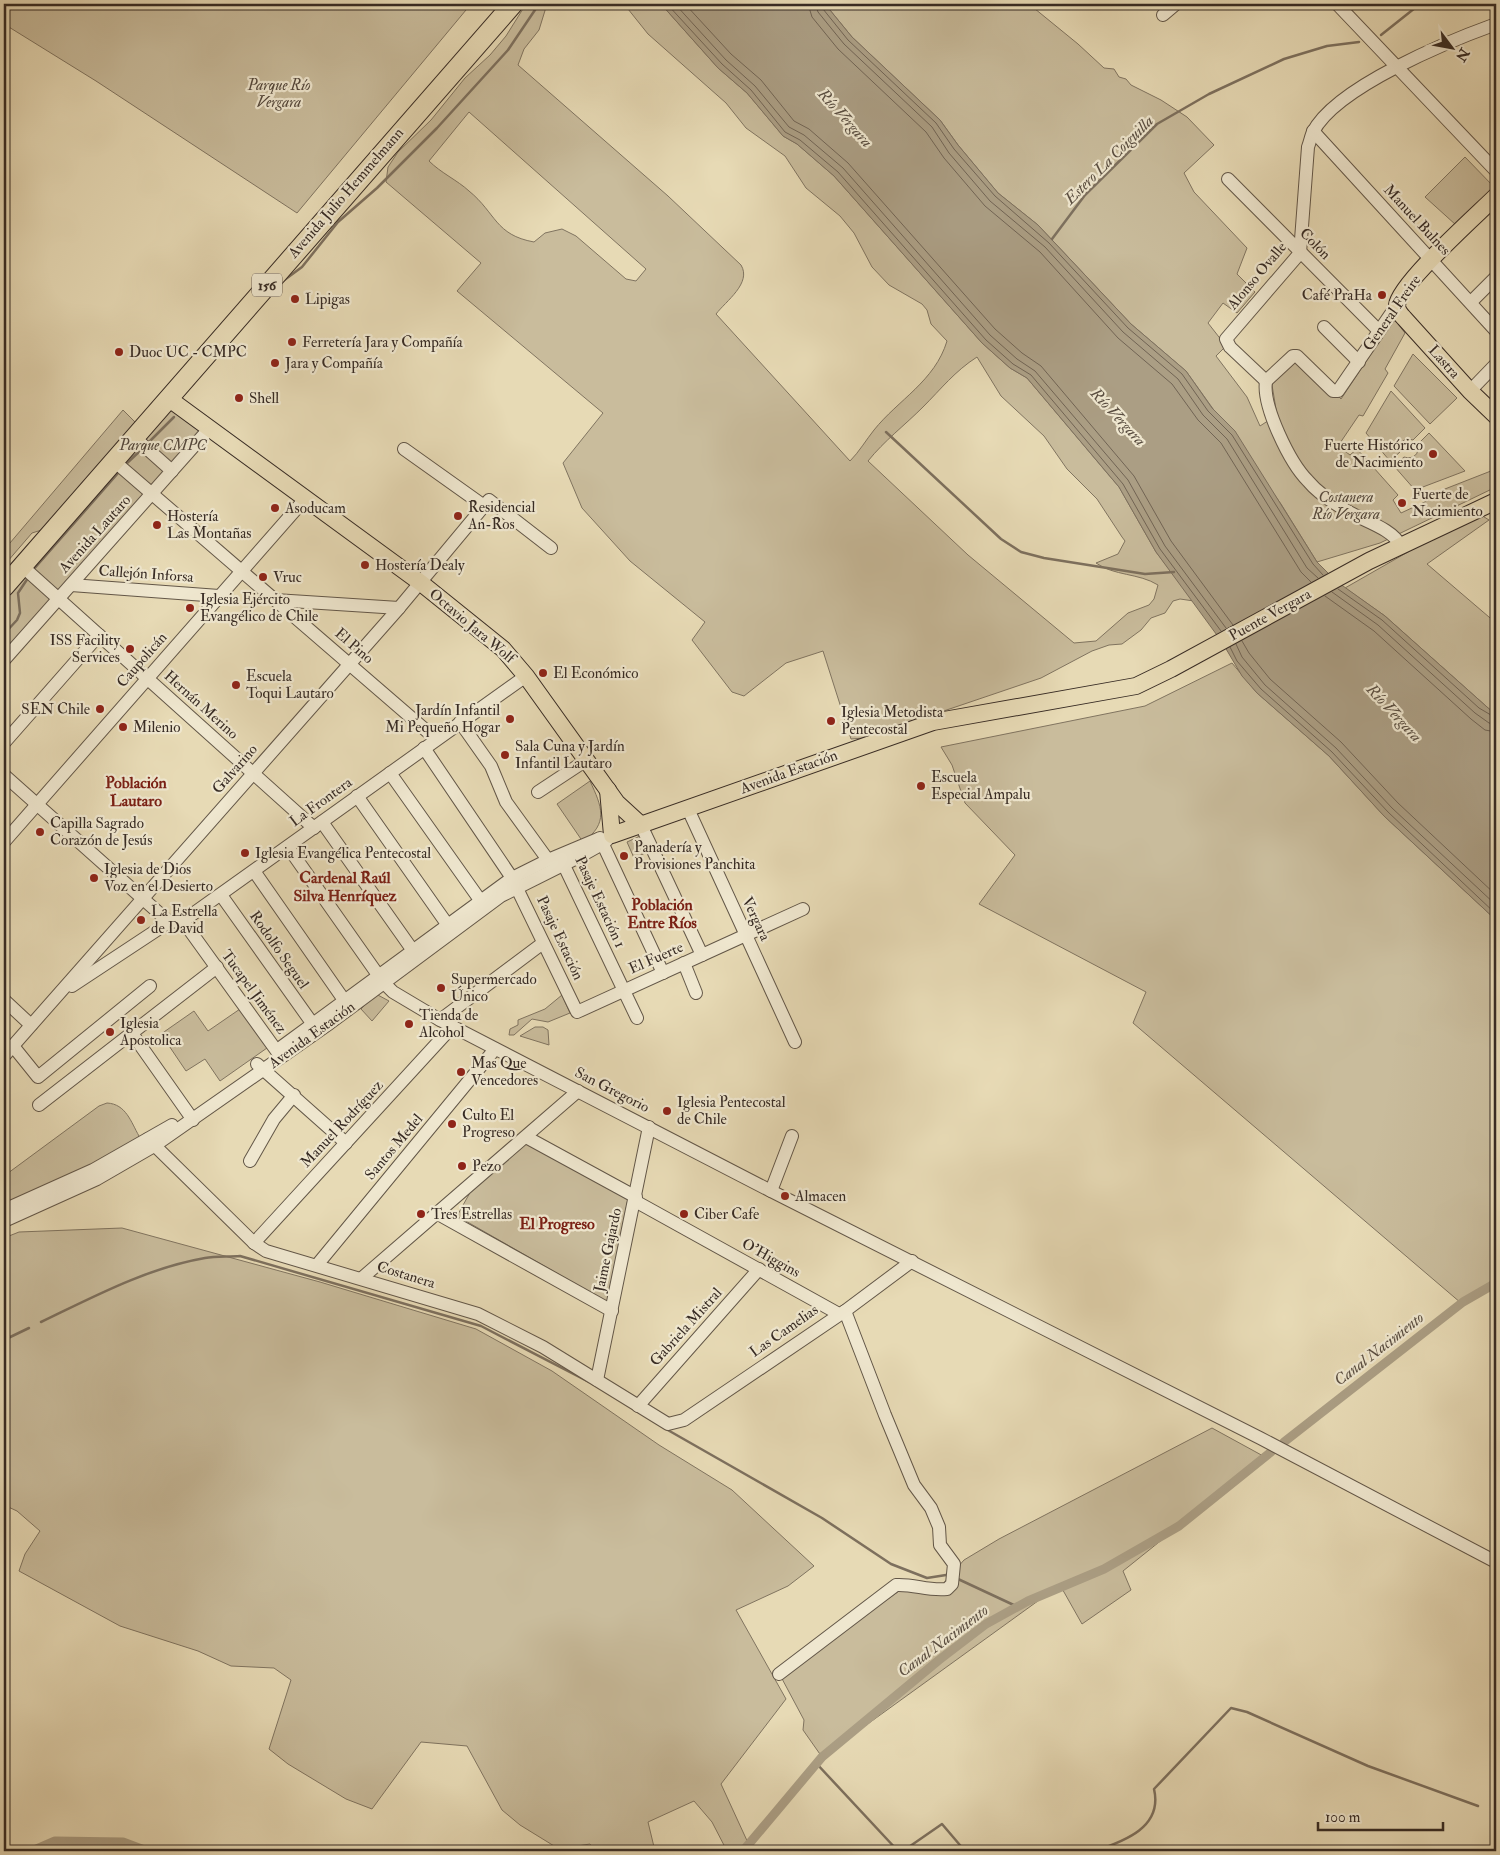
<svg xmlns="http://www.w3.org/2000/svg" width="1500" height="1855" font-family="'IM FELL Double Pica',serif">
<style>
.green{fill:#c9bc9c;stroke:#807460;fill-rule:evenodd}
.water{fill:#ab9e84;stroke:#7d705e}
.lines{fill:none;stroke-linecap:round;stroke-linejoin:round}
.shore{stroke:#716454;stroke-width:1}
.stream{stroke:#7d705e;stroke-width:2.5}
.canal{stroke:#ab9e84;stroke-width:9}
.minor-casing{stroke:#635748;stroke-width:14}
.major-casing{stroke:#372b24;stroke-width:18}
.highway-casing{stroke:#372b24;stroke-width:21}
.minor{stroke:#efe7cf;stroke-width:12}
.major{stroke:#e7dab5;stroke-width:16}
.highway{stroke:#e7dab5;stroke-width:19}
.poi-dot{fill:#8f2418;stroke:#efe7cf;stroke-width:2}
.labels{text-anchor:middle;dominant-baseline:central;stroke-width:4.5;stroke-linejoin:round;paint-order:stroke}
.shield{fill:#efe7cf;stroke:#6e6357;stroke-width:1}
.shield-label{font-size:14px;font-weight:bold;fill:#372b24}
.park-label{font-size:15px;font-style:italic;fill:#54483c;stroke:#efe7cf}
.street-label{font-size:15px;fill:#372b24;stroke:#efe7cf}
.poi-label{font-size:15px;fill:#372b24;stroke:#efe7cf;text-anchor:start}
.water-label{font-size:16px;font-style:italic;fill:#5a4e41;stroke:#efe7cf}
.neighbourhood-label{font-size:16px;font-weight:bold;fill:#7a1f14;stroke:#efe7cf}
</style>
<rect width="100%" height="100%" fill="#e7dab5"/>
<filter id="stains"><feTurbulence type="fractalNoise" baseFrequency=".004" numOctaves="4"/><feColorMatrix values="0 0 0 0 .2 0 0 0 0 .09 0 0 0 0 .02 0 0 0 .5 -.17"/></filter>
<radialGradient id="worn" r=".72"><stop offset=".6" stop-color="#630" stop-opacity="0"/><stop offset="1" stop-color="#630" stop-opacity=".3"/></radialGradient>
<g class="green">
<polygon points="4,4 471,4 297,213 96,81 4,24"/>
<path d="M526 4H547L539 30 524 49 518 65 668 196 741 265C752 283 726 301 716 314L850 461C859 452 866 440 874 430 898 400 935 381 947 341L931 324 927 310 922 304 889 285 872 267 854 233 840 216 806 188 785 156 746 128 726 103 648 34 624 4H661L718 68 747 93 783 136 797 144 834 176 982 343 1010 368 1027 378 1107 473 1119 487 1156 552 1194 601 1180 599 1173 601 1165 613 1151 618 1141 630 1122 644 1109 645 1092 651 1041 678 864 738 851 739 823 651 786 663 744 696 732 692 692 640 705 622 630 561 582 508 563 463 603 413 457 291 481 263 386 182 388 167 398 152 431 120 465 78 490 55 506 36ZM469 112 646 269 636 281 626 279 576 236 562 229 545 233 534 242C495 235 496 213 469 191 457 180 441 173 429 161ZM977 357 1001 396 1044 436 1067 469 1097 499 1122 537 1125 541 1118 554 1096 563C1114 576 1139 573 1158 585L1154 599 1149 605 1128 613 1096 641 1074 643 968 555 868 461C884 441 905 425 923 407 941 389 955 371 977 357Z"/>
<polygon points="825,4 1029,4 1078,44 1104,68 1114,69 1119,77 1126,79 1131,85 1161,100 1187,117 1214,145 1184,173 1194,192 1247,248 1237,274 1255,292 1237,313 1223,303 1208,323 1226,346 1216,356 1247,397 1260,426 1277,415 1271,379 1295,359 1308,364 1341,399 1393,321 1395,320 1405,333 1385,369 1388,373 1363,416 1359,415 1338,446 1350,455 1357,449 1398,495 1393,500 1401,513 1429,500 1427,496 1496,469 1496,487 1380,543 1317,562 1281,504 1186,371 1131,324 1038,225 998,193 958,145 940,120 852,37"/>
<polygon points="1465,157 1494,187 1456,225 1425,197"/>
<polygon points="1413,354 1457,398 1430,424 1394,386"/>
<path d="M1391 391 1425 428 1413 440C1404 437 1397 443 1400 452L1390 461 1366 433Z"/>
<polygon points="171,406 201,431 4,651 4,600"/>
<polygon points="123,410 136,423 48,528 32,533 7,562 7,568 4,572 4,550"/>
<path d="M1429 433 1465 471 1415 490 1394 466 1404 457C1413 460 1420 454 1418 444Z"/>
<polygon points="1481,515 1489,520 1427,564 1496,623 1496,715 1385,616 1345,588 1469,517"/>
<polygon points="1232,663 1257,693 1329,756 1384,816 1496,920 1496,1283 1461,1303 1133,1023 1146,992 979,904 1015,855 965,803 952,765 941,747 1145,706"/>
<path d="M590 781C602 807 609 823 583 842L557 804Z"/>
<polygon points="642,835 650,851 634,858 627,842"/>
<polygon points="376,994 389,1001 372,1021 361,1009"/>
<polygon points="562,995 570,1013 548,1022 532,1019 514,1035 509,1035 510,1029 518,1025 518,1020 545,1009"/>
<polygon points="240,1009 267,1048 220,1081 205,1059 186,1071 161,1034 194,1011 208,1031"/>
<polygon points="535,1027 543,1027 548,1030 549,1045 520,1036"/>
<path d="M107 1103C126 1104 131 1122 139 1136 116 1162 37 1192 4 1207V1176L99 1106Z"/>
<polygon points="528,1142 628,1199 607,1302 457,1216 477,1180"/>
<polygon points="122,1228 320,1282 476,1329 552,1371 659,1445 732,1490 814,1566 788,1586 736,1610 786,1699 721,1784 749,1845 739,1851 727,1851 712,1822 694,1801 648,1822 655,1851 595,1851 590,1844 559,1849 520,1825 502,1810 467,1746 421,1742 372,1809 346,1799 288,1764 269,1749 291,1680 274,1668 231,1666 198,1651 120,1626 19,1571 25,1554 40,1531 17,1511 4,1505 4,1238 19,1232"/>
<polygon points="1212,1428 1265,1457 1123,1571 1131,1590 1082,1624 1060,1585 822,1757 803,1730 804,1720 780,1675 902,1589 934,1594 964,1560 999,1539"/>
</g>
<polygon class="water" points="661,4 825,4 852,37 940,120 958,145 998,193 1038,225 1131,324 1186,371 1212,408 1235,431 1317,562 1336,581 1385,616 1496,715 1496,920 1384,816 1329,756 1257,693 1242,676 1222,642 1156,552 1119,487 1027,378 1010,368 982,343 834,176 797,144 783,136 747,93 718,68"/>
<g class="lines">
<g class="shore">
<polyline points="667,4 722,64 751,90 785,132 800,140 838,172 986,340 1013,364 1031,375 1123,484 1160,549 1221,631"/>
<polyline points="675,4 726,60 755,86 789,127 804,135 843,168 990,335 1017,359 1035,371 1128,480 1165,546 1226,628"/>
<polyline points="685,4 731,54 761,80 794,121 809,129 848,163 995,329 1022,353 1041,366 1134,476 1171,541 1233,625"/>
<polyline points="808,4 812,17 838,49 926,132 944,158 985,206 1040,252 1118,338 1172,384 1198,420 1221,443 1301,572 1311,582"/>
<polyline points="815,4 818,12 844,44 932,127 949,153 990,201 1045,247 1123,332 1178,379 1203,415 1227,439 1307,568 1318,578"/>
<polyline points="822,4 823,9 848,40 936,123 954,149 995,196 1049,243 1128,328 1182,374 1208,411 1232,435 1313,564 1323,575"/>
<polyline points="1338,589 1382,620 1479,708 1496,718"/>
<polyline points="1332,592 1378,625 1475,713 1489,723 1496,725"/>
<polyline points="1325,596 1374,631 1471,719 1485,730 1496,732"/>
<polyline points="1242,641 1249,653 1270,679 1341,742 1398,803 1496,895"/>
<polyline points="1236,644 1242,657 1265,685 1336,748 1392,808 1496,905"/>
<polyline points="1230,647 1237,661 1261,689 1332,752 1388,812 1496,914"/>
</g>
<g class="stream">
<polyline points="1381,35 1420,4"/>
<polyline points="1052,239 1085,195 1157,124 1209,94 1284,59 1327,46 1359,42"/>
<polyline points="283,281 302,267 338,222 377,188 437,128 508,50 539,4"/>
<polyline points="886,432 1001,539 1021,552 1044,558 1145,574 1174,572"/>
<polyline points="149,442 174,417"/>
<polyline points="126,464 141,450"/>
<polyline points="33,570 119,472"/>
<polyline points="4,634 17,620 20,613 18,593 28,578"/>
<path d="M41 1322C93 1297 147 1268 205 1258 216 1256 228 1257 240 1256L481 1326 589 1382"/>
<polyline points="4,1340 29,1328"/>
<polyline points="666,1429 822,1518 891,1564 927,1578 946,1575"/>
<polyline points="958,1579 1018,1607"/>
<polyline points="816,1763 898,1851"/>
<polyline points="903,1851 942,1824 965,1851"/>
<path d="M1095 1851C1125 1841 1163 1827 1154 1789L1231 1708 1247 1712 1368 1766 1478 1806"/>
</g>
<g class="canal">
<polyline points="1284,1442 1463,1302 1496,1283"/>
<polyline points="32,1851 55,1841 123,1842 147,1851"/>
<polyline points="743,1851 822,1757 939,1660 986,1624 1028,1601 1104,1569 1179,1526 1271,1452"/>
</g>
<defs>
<g id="minor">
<polyline points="1337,4 1496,171"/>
<polyline points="1163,15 1176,4"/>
<polyline points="1313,131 1496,331"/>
<polyline points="1228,179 1379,331"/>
<polyline points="1471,302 1496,277"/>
<polyline points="1324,327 1359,362"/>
<path d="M1266 381 1230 347 1226 339 1300 253 1308 147C1310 142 1311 136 1313 132 1336 87 1449 41 1496 24"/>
<path d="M1266 381C1262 406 1290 463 1308 481 1317 492 1332 502 1344 509 1362 521 1391 527 1401 546"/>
<polyline points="1266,381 1293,356 1297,356 1333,391 1338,391 1397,305"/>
<polyline points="1470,391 1496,364"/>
<polyline points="134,437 172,471"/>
<polyline points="404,449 484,506"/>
<polyline points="114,461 436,739"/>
<polyline points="22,566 314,828"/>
<polyline points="71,585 219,596"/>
<polyline points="275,600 399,608"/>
<polyline points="4,660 209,429"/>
<polyline points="460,722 491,766 506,802 548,860"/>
<polyline points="4,743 99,635"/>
<polyline points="424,748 512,878 577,1012 803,909"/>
<polyline points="390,773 480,900"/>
<polyline points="4,775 169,922"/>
<polyline points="538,792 585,761"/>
<polyline points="357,796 447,924"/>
<polyline points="688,809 795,1042"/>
<polyline points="322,822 416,955"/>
<polyline points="641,825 702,955"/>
<polyline points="600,838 663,973"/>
<polyline points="4,842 305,499"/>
<polyline points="288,847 383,982 393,992 440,1020 771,1191 1260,1438 1496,1562"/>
<polyline points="560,857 637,1018"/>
<polyline points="254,871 344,1000"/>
<polyline points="221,895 312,1023"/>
<polyline points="183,921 281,1057"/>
<polyline points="684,963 696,993"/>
<polyline points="72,986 169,922 183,921 526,676"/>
<polyline points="4,1000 31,1025"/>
<polyline points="440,1020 543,943"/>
<polyline points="131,1032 193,1120"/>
<polyline points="13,1046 38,1077 150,986"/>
<polyline points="280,1048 512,878 548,860 598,839"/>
<polyline points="4,1056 399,608 489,500 551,548"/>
<polyline points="257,1064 346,1143"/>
<polyline points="39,1105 217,967"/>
<polyline points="526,1137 636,1197"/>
<polyline points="148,1139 254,1243 266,1251 478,1314 543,1347 668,1424 684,1420 845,1311 912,1261"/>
<polyline points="250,1161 274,1119 294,1095"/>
<polyline points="771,1191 792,1136"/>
<polyline points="635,1201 839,1314"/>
<polyline points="4,1210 93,1170 172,1125"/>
<polyline points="438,1214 612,1311"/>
<polyline points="4,1221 97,1179 154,1146 330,1023 501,896 579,857 604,843 612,835"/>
<polyline points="254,1243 452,1027"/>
<polyline points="317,1265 495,1049"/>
<polyline points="362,1278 578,1091"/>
<polyline points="597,1380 649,1127"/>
<polyline points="638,1406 759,1269"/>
<path d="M779 1674 896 1585C915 1584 927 1591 947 1589L952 1584 954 1564 940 1545 939 1527 931 1508 914 1485 885 1415 845 1311"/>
</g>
<g id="major">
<path d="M1496 196C1478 214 1399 284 1397 305 1397 310 1400 314 1404 318L1470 391 1496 416"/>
<polyline points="168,398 421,583 503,649 526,676 617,803 641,825"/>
<polyline points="608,790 612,835 933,722 1136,686 1171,669 1369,561 1496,501"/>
</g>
<polyline id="highway" points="4,587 513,4"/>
</defs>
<use href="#minor" class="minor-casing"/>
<use href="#major" class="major-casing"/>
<use href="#highway" class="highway-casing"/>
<use href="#minor" class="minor"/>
<use href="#major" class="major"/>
<use href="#highway" class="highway"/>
</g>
<g class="poi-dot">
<circle cx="1382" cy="295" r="5"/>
<circle cx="295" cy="299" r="5"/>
<circle cx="292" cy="342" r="5"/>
<circle cx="119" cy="352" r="5"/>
<circle cx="275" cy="363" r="5"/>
<circle cx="239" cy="398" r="5"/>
<circle cx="1433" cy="454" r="5"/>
<circle cx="1402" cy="503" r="5"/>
<circle cx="275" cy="508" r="5"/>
<circle cx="458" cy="516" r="5"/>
<circle cx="157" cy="525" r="5"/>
<circle cx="365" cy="565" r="5"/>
<circle cx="263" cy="577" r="5"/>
<circle cx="190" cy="608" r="5"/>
<circle cx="130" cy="649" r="5"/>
<circle cx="543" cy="673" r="5"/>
<circle cx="236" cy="685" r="5"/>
<circle cx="100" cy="709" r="5"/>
<circle cx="510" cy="719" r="5"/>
<circle cx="831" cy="721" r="5"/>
<circle cx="123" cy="727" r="5"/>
<circle cx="505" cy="755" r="5"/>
<circle cx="921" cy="786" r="5"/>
<circle cx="40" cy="832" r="5"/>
<circle cx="245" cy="853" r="5"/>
<circle cx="624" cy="856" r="5"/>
<circle cx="94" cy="878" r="5"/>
<circle cx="141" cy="920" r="5"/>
<circle cx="441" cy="988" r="5"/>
<circle cx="409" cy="1024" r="5"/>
<circle cx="110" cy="1032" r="5"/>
<circle cx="461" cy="1072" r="5"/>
<circle cx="667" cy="1111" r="5"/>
<circle cx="452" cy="1124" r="5"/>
<circle cx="462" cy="1166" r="5"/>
<circle cx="785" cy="1196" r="5"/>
<circle cx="421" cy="1214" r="5"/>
<circle cx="684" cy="1214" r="5"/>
</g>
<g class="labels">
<rect class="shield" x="252" y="273.5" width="30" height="23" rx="4"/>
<g class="shield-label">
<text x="267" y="285">156</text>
</g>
<g class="park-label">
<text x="279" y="85">Parque Río<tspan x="279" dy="17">Vergara</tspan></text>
<text x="163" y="445">Parque CMPC</text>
<text x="1346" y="497">Costanera<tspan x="1346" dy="17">Río Vergara</tspan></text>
</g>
<g class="street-label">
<text transform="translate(346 193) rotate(-49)">Avenida Julio Hemmelmann</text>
<text transform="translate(1417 220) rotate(47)">Manuel Bulnes</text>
<text transform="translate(1315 244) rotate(46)">Colón</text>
<text transform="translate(1257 276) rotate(-50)">Alonso Ovalle</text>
<text transform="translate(1392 313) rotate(-55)">General Freire</text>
<text transform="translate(1444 362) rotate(48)">Lastra</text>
<text transform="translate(95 534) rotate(-48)">Avenida Lautaro</text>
<text transform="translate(146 574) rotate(4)">Callejón Inforsa</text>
<text transform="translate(1270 615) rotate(-29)">Puente Vergara</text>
<text transform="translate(472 626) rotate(40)">Octavio Jara Wolf</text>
<text transform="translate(354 646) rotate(41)">El Pino</text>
<text transform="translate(142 660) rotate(-49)">Caupolicán</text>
<text transform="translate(201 705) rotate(42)">Hernán Merino</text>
<text transform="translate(235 769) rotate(-49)">Galvarino</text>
<text transform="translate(789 772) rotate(-20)">Avenida Estación</text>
<text transform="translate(321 802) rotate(-36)">La Frontera</text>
<text transform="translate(600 902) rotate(65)">Pasaje Estación 1</text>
<text transform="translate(756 919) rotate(65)">Vergara</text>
<text transform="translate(560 938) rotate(65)">Pasaje Estación</text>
<text transform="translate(279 950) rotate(55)">Rodolfo Seguel</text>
<text transform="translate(656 958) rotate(-24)">El Fuerte</text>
<text transform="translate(254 992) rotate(54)">Tucapel Jiménez</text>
<text transform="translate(312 1035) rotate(-36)">Avenida Estación</text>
<text transform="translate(612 1090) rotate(27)">San Gregorio</text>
<text transform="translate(342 1124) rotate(-47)">Manuel Rodríguez</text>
<text transform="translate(394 1147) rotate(-50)">Santos Medel</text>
<text transform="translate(608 1250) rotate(-78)">Jaime Gajardo</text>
<text transform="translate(771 1258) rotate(29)">O'Higgins</text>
<text transform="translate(406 1275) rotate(17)">Costanera</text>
<text transform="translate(686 1327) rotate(-48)">Gabriela Mistral</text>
<text transform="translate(784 1331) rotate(-35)">Las Camelias</text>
</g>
<g class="poi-label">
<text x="1372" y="295" text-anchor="end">Café PraHa</text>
<text x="305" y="299">Lipigas</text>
<text x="302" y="342">Ferretería Jara y Compañía</text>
<text x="129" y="352">Duoc UC - CMPC</text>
<text x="285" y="363">Jara y Compañía</text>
<text x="249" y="398">Shell</text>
<text x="1423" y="445" text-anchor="end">Fuerte Histórico<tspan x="1423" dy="17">de Nacimiento</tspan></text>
<text x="1412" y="494">Fuerte de<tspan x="1412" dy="17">Nacimiento</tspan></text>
<text x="468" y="507">Residencial<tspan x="468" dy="17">An-Ros</tspan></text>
<text x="285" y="508">Asoducam</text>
<text x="167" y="516">Hostería<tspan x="167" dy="17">Las Montañas</tspan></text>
<text x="375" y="565">Hostería Dealy</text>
<text x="273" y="577">Vruc</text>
<text x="200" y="599">Iglesia Ejército<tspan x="200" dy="17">Evangélico de Chile</tspan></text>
<text x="120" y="640" text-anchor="end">ISS Facility<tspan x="120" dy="17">Services</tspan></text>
<text x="553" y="673">El Económico</text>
<text x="246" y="676">Escuela<tspan x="246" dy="17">Toqui Lautaro</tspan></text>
<text x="90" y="709" text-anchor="end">SEN Chile</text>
<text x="500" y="710" text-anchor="end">Jardín Infantil<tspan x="500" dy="17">Mi Pequeño Hogar</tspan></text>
<text x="841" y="712">Iglesia Metodista<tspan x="841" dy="17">Pentecostal</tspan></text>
<text x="133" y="727">Milenio</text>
<text x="515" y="746">Sala Cuna y Jardín<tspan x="515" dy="17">Infantil Lautaro</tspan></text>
<text x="931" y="777">Escuela<tspan x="931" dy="17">Especial Ampalu</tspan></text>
<text x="50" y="823">Capilla Sagrado<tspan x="50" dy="17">Corazón de Jesús</tspan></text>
<text x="634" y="847">Panadería y<tspan x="634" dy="17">Provisiones Panchita</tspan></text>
<text x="255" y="853">Iglesia Evangélica Pentecostal</text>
<text x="104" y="869">Iglesia de Dios<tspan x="104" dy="17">Voz en el Desierto</tspan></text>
<text x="151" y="911">La Estrella<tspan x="151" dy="17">de David</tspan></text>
<text x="451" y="979">Supermercado<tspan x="451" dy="17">Único</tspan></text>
<text x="419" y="1015">Tienda de<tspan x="419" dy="17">Alcohol</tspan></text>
<text x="120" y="1023">Iglesia<tspan x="120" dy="17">Apostolica</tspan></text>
<text x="471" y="1063">Mas Que<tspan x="471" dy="17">Vencedores</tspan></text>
<text x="677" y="1102">Iglesia Pentecostal<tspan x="677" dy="17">de Chile</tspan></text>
<text x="462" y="1115">Culto El<tspan x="462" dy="17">Progreso</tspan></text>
<text x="472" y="1166">Pezo</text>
<text x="795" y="1196">Almacen</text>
<text x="431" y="1214">Tres Estrellas</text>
<text x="694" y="1214">Ciber Cafe</text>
</g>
<g class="water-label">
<text transform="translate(845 118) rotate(48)">Río Vergara</text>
<text transform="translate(1109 160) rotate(-45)">Estero La Coiguilla</text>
<text transform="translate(1118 417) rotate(47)">Río Vergara</text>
<text transform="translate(1394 713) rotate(47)">Río Vergara</text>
<text transform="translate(1379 1349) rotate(-38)">Canal Nacimiento</text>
<text transform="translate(943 1641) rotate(-37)">Canal Nacimiento</text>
</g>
<g class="neighbourhood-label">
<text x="136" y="783">Población<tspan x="136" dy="18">Lautaro</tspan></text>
<text x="345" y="878">Cardenal Raúl<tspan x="345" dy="18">Silva Henríquez</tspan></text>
<text x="662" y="905">Población<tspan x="662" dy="18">Entre Ríos</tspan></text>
<text x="557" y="1224">El Progreso</text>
</g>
</g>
<rect width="1500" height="1855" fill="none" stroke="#e7dab5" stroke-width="20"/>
<rect x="5" y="5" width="1490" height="1845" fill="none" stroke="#372b24" stroke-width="2.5"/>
<rect x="10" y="10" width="1480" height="1835" fill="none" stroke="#372b24"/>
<g transform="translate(1452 48) rotate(122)" stroke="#efe7cf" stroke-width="4" paint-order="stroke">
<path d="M0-4L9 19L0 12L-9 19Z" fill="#372b24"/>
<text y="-8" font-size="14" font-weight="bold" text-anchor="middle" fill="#372b24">N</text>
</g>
<path d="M1318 1822v8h125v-8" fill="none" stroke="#372b24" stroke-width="2.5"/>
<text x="1325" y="1822" font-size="15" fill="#372b24" stroke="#efe7cf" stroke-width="4" paint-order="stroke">100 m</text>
<rect width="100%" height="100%" filter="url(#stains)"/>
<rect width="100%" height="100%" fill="url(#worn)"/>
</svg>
